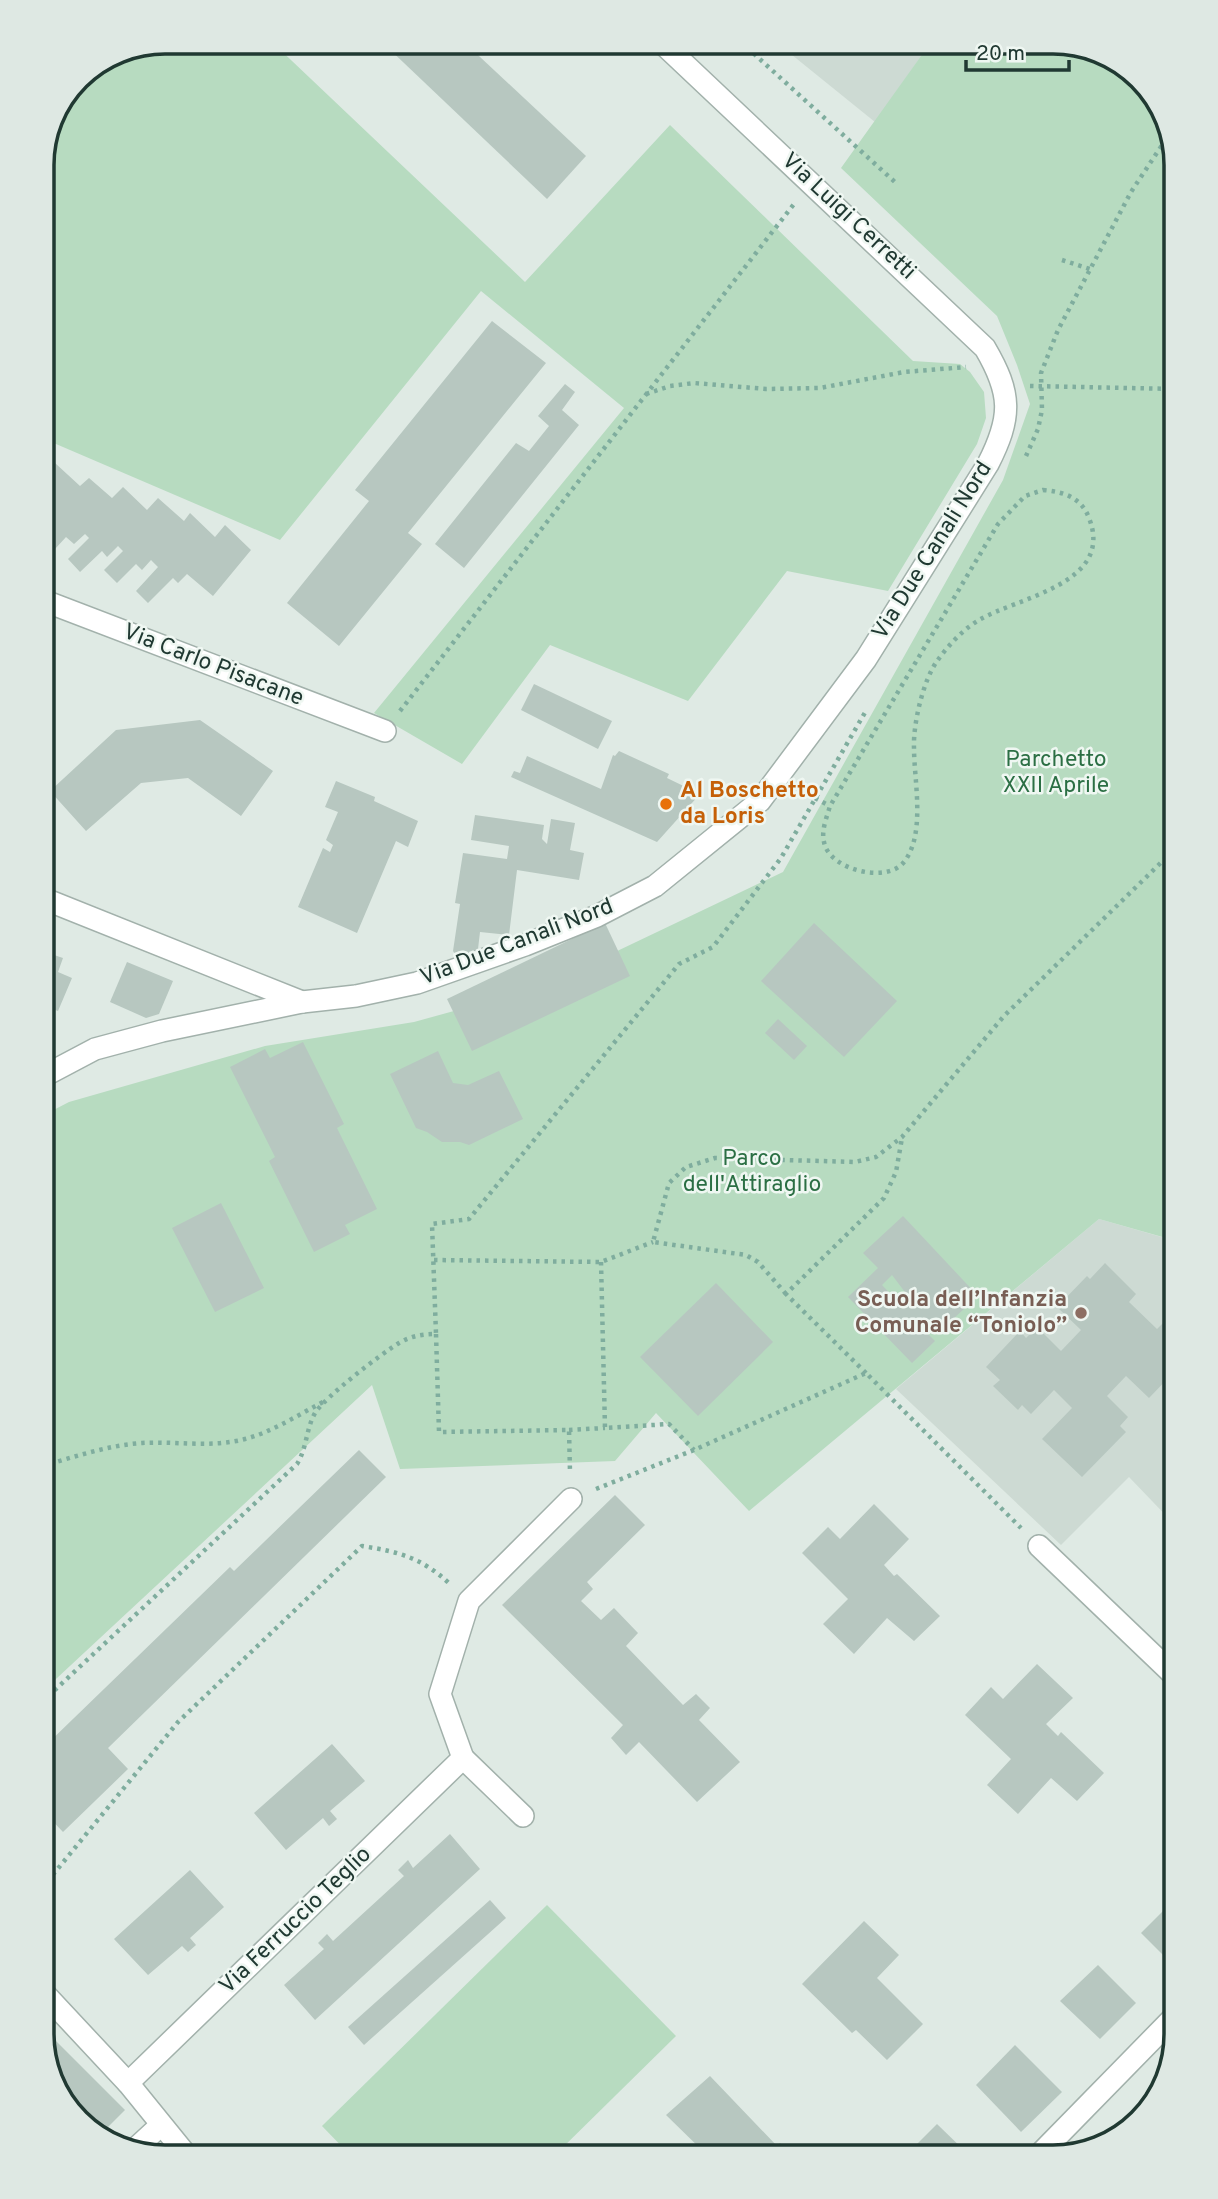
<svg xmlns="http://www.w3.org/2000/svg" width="1218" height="2199" font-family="Overpass,sans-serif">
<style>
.built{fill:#cddad3}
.green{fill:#b7dbc0}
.building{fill:#b7c7c0;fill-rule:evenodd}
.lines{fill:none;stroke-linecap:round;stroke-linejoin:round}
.minor-casing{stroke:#a2b1ab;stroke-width:24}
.path{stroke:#7fad9e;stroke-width:4.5;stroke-dasharray:3.5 5;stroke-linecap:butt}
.minor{stroke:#fff;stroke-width:21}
.food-dot{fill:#e8710a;stroke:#eff7f2;stroke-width:2.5}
.education-dot{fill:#8d6e63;stroke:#eff7f2;stroke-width:2.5}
.labels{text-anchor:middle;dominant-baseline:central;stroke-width:5;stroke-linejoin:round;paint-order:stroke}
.street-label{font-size:23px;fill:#203932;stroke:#eff7f2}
.park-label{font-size:23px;fill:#2b6f44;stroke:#eff7f2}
.food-label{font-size:23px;font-weight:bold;fill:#c56008;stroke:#eff7f2;text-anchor:start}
.education-label{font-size:23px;font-weight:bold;fill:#785e54;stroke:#eff7f2;text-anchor:end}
.rim{fill:none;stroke:#203932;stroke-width:3.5}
</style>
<rect width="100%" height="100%" fill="#dfeae4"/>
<g class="built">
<polygon points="776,42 931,42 875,122"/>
<polygon points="1099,1219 1165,1238 1176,1227 1176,1526 1129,1477 1061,1545 896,1389"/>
</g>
<g class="green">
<polygon points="165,42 272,42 525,282 670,125 913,361 960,364 970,372 984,392 986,418 977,444 888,591 787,571 688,701 550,645 462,764 374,713 624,408 481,291 280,540 42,438 42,338 53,327 42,315 42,300 52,289 42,279 42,158 78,78 118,51"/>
<polygon points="931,42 1061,42 1122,63 1166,118 1176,165 1176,1227 1166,1238 1099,1219 749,1511 656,1413 615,1461 400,1469 372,1385 42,1692 42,1116 69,1102 265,1046 414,1022 512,995 613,953 783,872 1003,480 1030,404 1017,365 997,316 841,168"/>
<polygon points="547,1905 676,2036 553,2157 352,2157 322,2126"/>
</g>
<g class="building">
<polygon points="385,42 464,42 586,156 547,199 384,44"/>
<polygon points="492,321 546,363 408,533 422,544 339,646 287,603 369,501 355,490"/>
<polygon points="565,384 575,392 562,410 579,425 464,568 435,544 516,443 529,451 549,426 538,416"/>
<polygon points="55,463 80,486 89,478 112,498 123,487 147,510 158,498 184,521 190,513 215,537 225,525 251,550 213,596 187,574 178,583 173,578 148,603 136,591 158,567 151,560 142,570 136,564 117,583 104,570 123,551 118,546 107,557 102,551 80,572 68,559 89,538 85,534 74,544 66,537 44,561 42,474"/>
<polygon points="534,684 612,721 598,749 521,710"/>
<polygon points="200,720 273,771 241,816 188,778 141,783 86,831 50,791 116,730"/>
<polygon points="619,751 669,774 667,778 700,794 657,842 511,777 514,771 520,773 527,756 601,789 613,755 615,756"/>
<polygon points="336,781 375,797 374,801 418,821 408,847 396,841 357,933 298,907 323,848 330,852 333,845 326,840 338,812 325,807"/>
<polygon points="475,815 544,825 542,839 547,844 551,819 575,823 570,850 584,853 579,880 517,870 509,935 480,932 478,949 456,956 453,951 460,904 455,903 463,853 507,859 509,846 471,840"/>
<polygon points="605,923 630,976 472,1051 447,999"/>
<polygon points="814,923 897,1001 844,1057 761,981"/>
<polygon points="42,945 53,949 51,954 63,958 58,972 72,978 58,1011 42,1005"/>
<polygon points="127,962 173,981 159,1014 146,1018 110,1002"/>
<polygon points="778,1019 807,1046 794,1060 765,1033"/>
<polygon points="303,1042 344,1124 337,1128 377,1209 345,1225 350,1234 314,1252 269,1161 275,1157 230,1067 265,1049 270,1058"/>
<polygon points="438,1051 453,1083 468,1085 499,1071 523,1119 469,1145 460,1142 442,1142 427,1132 416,1128 390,1074"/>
<polygon points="221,1203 264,1288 215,1312 172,1228"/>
<path d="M903 1216 978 1296 940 1331 933 1323 925 1331 935 1341 912 1363 848 1297 878 1268 863 1253ZM892 1275 908 1296 900 1304 882 1285Z"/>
<polygon points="1105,1263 1136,1294 1129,1302 1157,1329 1164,1322 1176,1335 1176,1370 1149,1398 1126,1376 1107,1396 1128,1417 1120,1426 1126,1432 1082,1477 1042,1439 1072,1408 1054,1390 1031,1414 1022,1405 1018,1410 993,1386 1000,1380 986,1367 1020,1331 1026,1338 1037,1327 1061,1351 1081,1330 1057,1307 1087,1276 1090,1279"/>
<polygon points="716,1283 773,1342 698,1416 640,1357"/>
<polygon points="359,1450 386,1477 108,1748 128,1769 63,1832 44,1812 42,1813 42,1749 230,1567 234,1571"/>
<polygon points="615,1495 645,1525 587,1582 593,1589 581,1601 601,1620 614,1608 638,1633 626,1646 683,1705 696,1694 710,1708 699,1720 740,1762 697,1802 639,1742 626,1755 611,1738 623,1725 502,1605"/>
<polygon points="874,1504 909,1539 884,1565 894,1576 897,1574 940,1616 914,1641 887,1618 854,1654 823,1624 848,1599 802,1553 828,1527 840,1539"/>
<polygon points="1037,1664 1073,1698 1046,1724 1058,1736 1061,1732 1104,1773 1077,1801 1051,1778 1018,1814 987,1785 1011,1759 965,1715 991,1687 1003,1699"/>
<polygon points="332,1744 365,1781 330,1811 337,1819 329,1826 323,1818 286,1850 254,1813"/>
<polygon points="450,1834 480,1869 315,2020 284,1985 324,1949 318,1943 327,1934 333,1941 404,1876 398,1870 408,1860 413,1868"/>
<polygon points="190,1870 224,1907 190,1938 196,1945 188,1952 182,1946 148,1975 114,1939"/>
<polygon points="1176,1898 1176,1968 1141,1933"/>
<polygon points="490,1900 506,1918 364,2045 348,2027"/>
<polygon points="864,1921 899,1955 877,1978 923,2024 887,2060 856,2030 852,2033 802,1984"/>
<polygon points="1098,1965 1136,2003 1100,2039 1060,2001"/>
<polygon points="42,2027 125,2110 98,2137 52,2081"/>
<polygon points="1015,2045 1062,2092 1021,2132 976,2085"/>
<polygon points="710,2076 777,2146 780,2143 793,2157 709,2157 666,2115"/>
<polygon points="1160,2088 1155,2102 1115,2135 1114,2134"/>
<polygon points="937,2124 971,2157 904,2157"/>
</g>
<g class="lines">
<defs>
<g id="minor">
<polyline points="42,600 385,731"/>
<polyline points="42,898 302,1002"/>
<path d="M42 1077 95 1049 162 1031 302 1002 356 996 417 983 525 945 597 916 655 886 760 801 866 659 988 464C1012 417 1012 394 985 348L661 42"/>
<polyline points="1039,1546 1176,1677"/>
<polyline points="463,1758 440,1694 469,1601 571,1499"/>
<polyline points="42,1991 128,2083 188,2157"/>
<polyline points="128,2083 463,1758 523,1816"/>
<polyline points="135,2149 161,2125"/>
<polyline points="1037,2157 1176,2015"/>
</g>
</defs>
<use href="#minor" class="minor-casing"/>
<g class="path">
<polyline points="741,42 896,183"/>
<polyline points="1062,260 1090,269"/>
<polyline points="1030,386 1176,389"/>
<polyline points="646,394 670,386 694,383 766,389 820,388 904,372 966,367"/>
<polyline points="1026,456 1038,429 1042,410 1041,373 1058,330 1131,192 1170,133"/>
<path d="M1043 490C1064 492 1081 497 1089 518 1115 584 1018 597 979 620 962 630 948 646 937 661 923 681 913 724 914 748 914 781 926 834 904 862 887 884 829 870 824 842 821 830 827 817 830 806L998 524 1025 496Z"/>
<polyline points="400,711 794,204"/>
<polyline points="815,798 830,806"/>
<polyline points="434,1260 601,1262 653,1242"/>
<polyline points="601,1262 605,1428 669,1424 694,1450"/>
<polyline points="786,1294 758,1262 746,1255 653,1242 669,1183 686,1167 715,1158 855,1162 876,1157 902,1137 1004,1016 1176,848"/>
<polyline points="436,1334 439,1432 569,1430 570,1472"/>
<polyline points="866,1373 786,1294 884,1198 896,1172 902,1138"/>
<polyline points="569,1430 605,1428"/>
<path d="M42 1466C74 1457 109 1445 142 1443 176 1441 212 1448 245 1439 272 1432 298 1415 323 1402"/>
<polyline points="596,1489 694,1450 866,1373 1021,1528"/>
<path d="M42 1702 297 1464C307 1448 306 1429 315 1413 326 1396 381 1354 399 1343 411 1336 422 1334 436 1334L432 1224 469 1219 679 964 713 947 781 858 867 709"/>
<path d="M42 1888 178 1722 362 1546C400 1552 422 1558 450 1584"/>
</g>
<use href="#minor" class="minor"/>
</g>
<circle class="food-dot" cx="666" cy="804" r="7"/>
<circle class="education-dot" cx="1081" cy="1313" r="7"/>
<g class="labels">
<g class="street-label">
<text transform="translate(848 217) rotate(43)">Via Luigi Cerretti</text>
<text transform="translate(933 551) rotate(-58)">Via Due Canali Nord</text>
<text transform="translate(213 666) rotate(21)">Via Carlo Pisacane</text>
<text transform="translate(517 943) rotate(-21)">Via Due Canali Nord</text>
<text transform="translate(296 1921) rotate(-44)">Via Ferruccio Teglio</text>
</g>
<g class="park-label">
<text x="1056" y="760">Parchetto<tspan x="1056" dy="26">XXII Aprile</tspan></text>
<text x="752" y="1159">Parco<tspan x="752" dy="26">dell'Attiraglio</tspan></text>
</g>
<g class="food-label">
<text x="680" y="791">Al Boschetto<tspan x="680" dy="26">da Loris</tspan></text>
</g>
<g class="education-label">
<text x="1067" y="1300">Scuola dell’Infanzia<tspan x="1067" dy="26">Comunale “Toniolo”</tspan></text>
</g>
</g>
<path d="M0 0H1218V2199H0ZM165 54H1053A111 111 0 0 1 1164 165V2034A111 111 0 0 1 1053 2145H165A111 111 0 0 1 54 2034V165A111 111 0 0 1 165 54Z" fill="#dee8e3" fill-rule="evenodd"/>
<path class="rim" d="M165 54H1053A111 111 0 0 1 1164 165V2034A111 111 0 0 1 1053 2145H165A111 111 0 0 1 54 2034V165A111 111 0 0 1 165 54Z"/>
<path d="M966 60v10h103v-10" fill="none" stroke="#203932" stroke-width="3.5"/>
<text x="976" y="60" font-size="21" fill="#203932" stroke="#eff7f2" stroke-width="5" paint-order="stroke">20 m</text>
</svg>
